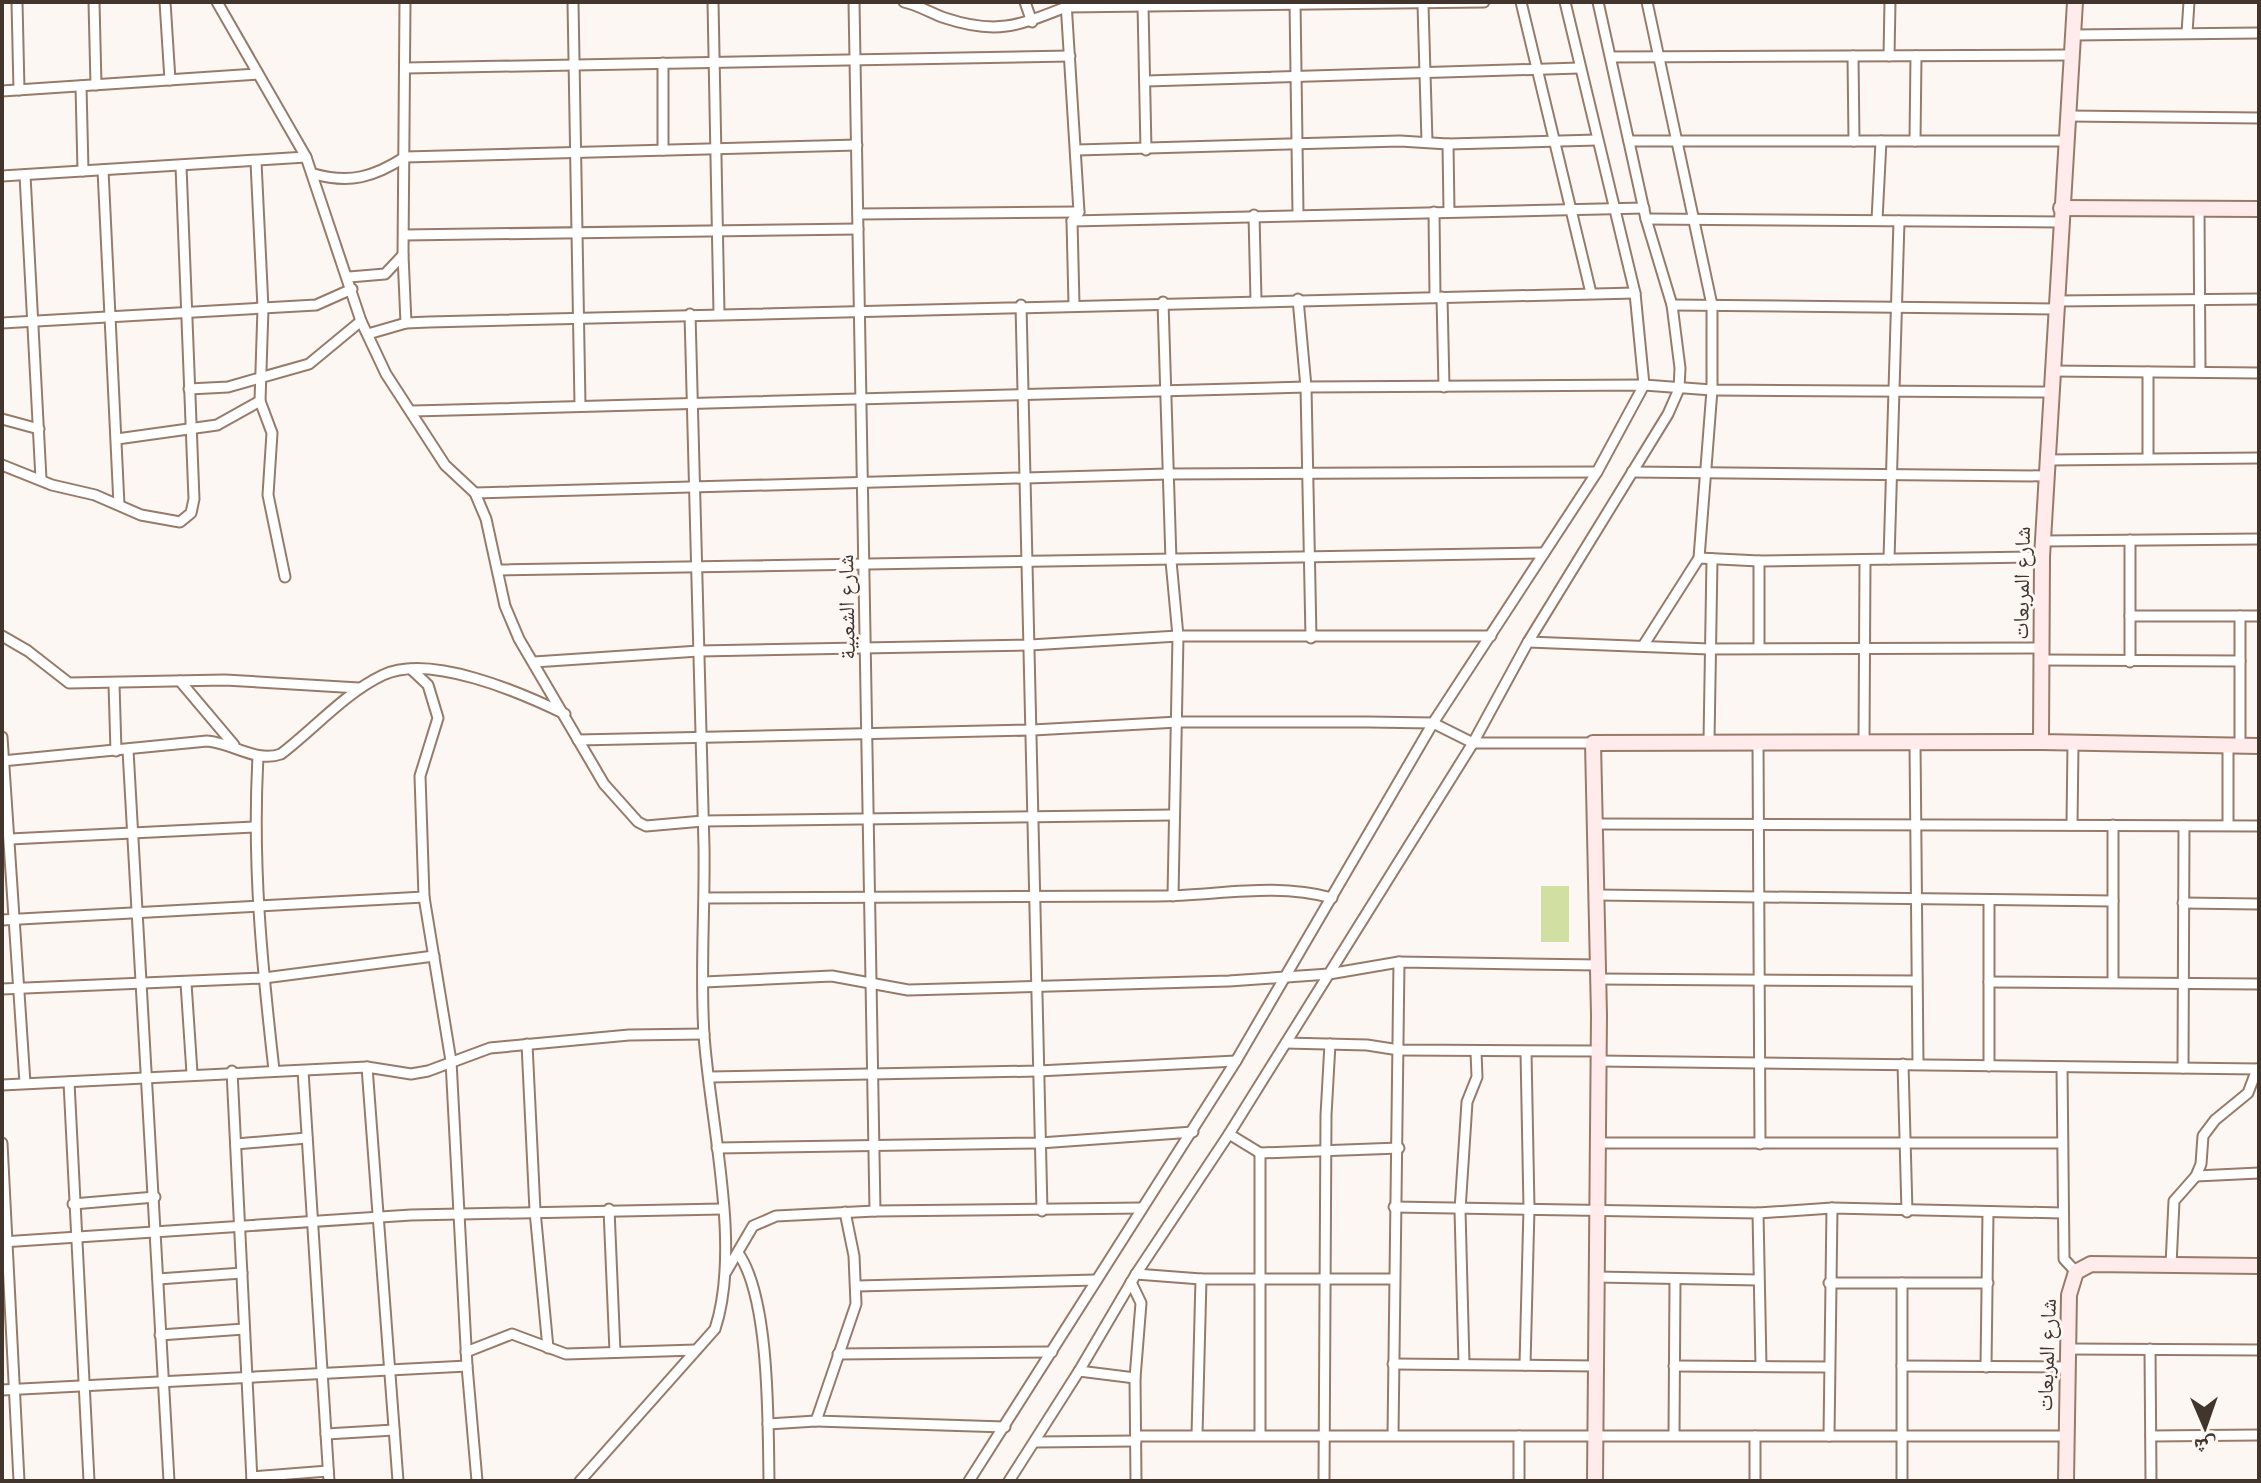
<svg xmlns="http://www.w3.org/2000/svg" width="2261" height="1483" font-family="Raleway,'Noto Naskh Arabic',sans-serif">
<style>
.green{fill:#d2dfa2}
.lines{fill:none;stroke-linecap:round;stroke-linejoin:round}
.street-casing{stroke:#977b6a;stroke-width:13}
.secondary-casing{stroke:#977b6a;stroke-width:18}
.street{stroke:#fff;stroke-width:9}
.secondary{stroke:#ffeaec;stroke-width:14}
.labels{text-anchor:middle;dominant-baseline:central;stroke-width:6;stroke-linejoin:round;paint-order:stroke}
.street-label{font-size:22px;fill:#42352e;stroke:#fdf7f3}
</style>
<rect width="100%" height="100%" fill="#fdf7f3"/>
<rect class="green" x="1541" y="886" width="28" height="56"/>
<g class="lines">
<defs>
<g id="street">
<polyline points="17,2 19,90"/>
<polyline points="94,2 96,85"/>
<polyline points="165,2 170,80"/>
<polyline points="217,2 306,157 361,321 386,374 445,465 475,493 486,519 505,606 519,639 604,784 638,822 646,826 703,821 1173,815"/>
<polyline points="405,2 403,255 406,323"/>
<polyline points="573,2 580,405"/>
<polyline points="713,2 719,313"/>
<polyline points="854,2 875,1211"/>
<path d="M904 2C918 5 931 13 945 18 996 35 1018 26 1066 7L1484 2"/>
<polyline points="1025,2 1032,22"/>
<polyline points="1066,2 1079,212 1072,221 1074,304"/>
<polyline points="1295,2 1298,214"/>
<polyline points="1521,2 1591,293"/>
<polyline points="1143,5 1146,150"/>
<polyline points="1423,5 1427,142"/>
<polyline points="2187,33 2189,2"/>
<polyline points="2073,35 2259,33"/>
<polyline points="1853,56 1854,141"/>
<polyline points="1889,56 1890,2"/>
<polyline points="1611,57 2071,55"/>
<polyline points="663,63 663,150"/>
<polyline points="406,68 1070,56"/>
<polyline points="1146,81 1579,68"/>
<polyline points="81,86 83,171"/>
<polyline points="2,91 258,74"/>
<polyline points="2067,116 2259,118"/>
<polyline points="1629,141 2066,141"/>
<polyline points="1915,141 1916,56"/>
<polyline points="1448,144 1449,211"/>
<polyline points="1077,150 1400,141 1448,144 1597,140"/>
<polyline points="256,162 263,308 260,401 272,433 268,495 285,577"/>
<polyline points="103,170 119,505"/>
<path d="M314 174C350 184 374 177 405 157L857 145"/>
<polyline points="25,175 41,479"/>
<polyline points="2,176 306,157"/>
<polyline points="2199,209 2200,372"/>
<polyline points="1434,212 1435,296"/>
<polyline points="858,214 1079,212"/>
<polyline points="1254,215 1256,300"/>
<polyline points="1646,219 2060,222"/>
<polyline points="1877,220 1881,141"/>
<polyline points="1072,221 1644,208"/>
<polyline points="404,235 858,229"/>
<polyline points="349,277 385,274 403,255"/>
<polyline points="1442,297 1444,387"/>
<polyline points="1298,299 1306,387 1311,638"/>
<polyline points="2057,301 2259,299"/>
<polyline points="1163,302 1171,561 1178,636 1173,896"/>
<polyline points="1021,305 1042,1211"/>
<polyline points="1672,305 2057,309"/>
<polyline points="2,323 316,305 352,289"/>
<polyline points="368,334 406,323 429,322 1635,293"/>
<polyline points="2052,371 2259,373"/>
<polyline points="2148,372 2148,458"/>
<polyline points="189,389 228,387 309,364 361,321"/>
<polyline points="413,411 1306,387 1644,385 1712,390 2051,392"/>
<polyline points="2,419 39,429"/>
<polyline points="117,439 217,425 260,401"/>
<polyline points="2047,460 2259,458"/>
<polyline points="2,465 52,485 95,495 141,515 180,522 191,513 194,499 181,166"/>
<polyline points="1632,472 2046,476"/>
<polyline points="475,493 1168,474 1597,472"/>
<polyline points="2130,540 2130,662"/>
<polyline points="2043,541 2259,539"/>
<polyline points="1699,558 1759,561 2042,557"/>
<polyline points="1889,559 1899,221"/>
<polyline points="1759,561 1759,648"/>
<polyline points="499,570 1544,553"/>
<polyline points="2130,616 2259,616"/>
<polyline points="2240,616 2240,746"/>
<polyline points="2,636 28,651 69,683 225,680 359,688"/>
<polyline points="1528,642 1709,649 2041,648"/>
<polyline points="1643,646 1699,558 1712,390 1712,305 1647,2"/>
<polyline points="2041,660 2240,661"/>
<polyline points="534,662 699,651 1030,645 1178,636 1491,636"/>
<polyline points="180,681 234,745"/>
<polyline points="114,684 116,751"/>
<polyline points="2,737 25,1083"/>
<polyline points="578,740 1033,730 1178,722 1368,722 1433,723 1473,743 1593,743"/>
<polyline points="1709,741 1712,559"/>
<polyline points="1758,741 1760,1144"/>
<polyline points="1864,742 1865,560"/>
<polyline points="1915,743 1918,1064"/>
<polyline points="128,750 169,1481"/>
<path d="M258 757C252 863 262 965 274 1070"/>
<path d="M2 761 207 741C233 743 256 763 281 754 314 729 345 693 383 675 430 653 522 693 565 714"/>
<polyline points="1594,824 2259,826"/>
<polyline points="2072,825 2073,744"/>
<polyline points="2228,825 2228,746"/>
<polyline points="10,839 254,827"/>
<polyline points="1596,895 2113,901"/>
<polyline points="424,897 451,1061 467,1366 477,1481"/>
<path d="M705 898C856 897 1006 897 1157 896 1217 896 1273 882 1332 898"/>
<polyline points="2183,903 2259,904"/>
<polyline points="2,920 424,897 420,776 438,718 428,685 411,669"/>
<polyline points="1598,979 1916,981"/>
<polyline points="704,982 832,976 908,990 1229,981 1329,974 1399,962 1598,965"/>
<polyline points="1989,982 2259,984"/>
<polyline points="2113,982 2113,825"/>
<polyline points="186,983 192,1073"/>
<polyline points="2,989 264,978 434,956"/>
<polyline points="1286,1043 1367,1045 1399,1050 1598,1051"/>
<polyline points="527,1044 535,1211 548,1348"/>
<polyline points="1598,1061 2259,1069"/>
<polyline points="1903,1064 1907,1212"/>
<polyline points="1989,1066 1989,900"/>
<polyline points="367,1067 398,1481"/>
<polyline points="2062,1067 2064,1259 2076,1272"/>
<polyline points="2183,1068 2184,826"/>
<polyline points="232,1071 252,1481"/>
<polyline points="303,1071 329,1481"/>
<polyline points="710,1077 1038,1071 1236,1061"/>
<polyline points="69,1082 89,1481"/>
<polyline points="2,1085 367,1067 411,1074 428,1071 490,1048 629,1035 704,1034"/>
<polyline points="1229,1134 1260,1153 1399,1148"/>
<polyline points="2,1143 19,1481"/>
<polyline points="1598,1143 2062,1143"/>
<polyline points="236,1144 307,1138"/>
<polyline points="717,1148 1040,1143 1193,1132"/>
<polyline points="1260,1153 1260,1435"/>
<polyline points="2196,1176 2259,1173"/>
<polyline points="73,1204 155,1197"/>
<polyline points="1394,1207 1758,1213 1832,1208 2062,1213"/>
<polyline points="609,1209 615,1352"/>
<polyline points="845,1212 854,1256 856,1304 816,1421 1005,1427"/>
<polyline points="1758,1213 1761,1366"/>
<polyline points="2,1242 411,1215 722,1209"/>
<path d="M738 1253C770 1297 768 1424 769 1481"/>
<polyline points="2171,1265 2174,1201 2196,1176 2201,1164 2203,1136 2215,1120 2248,1093 2257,1069"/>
<polyline points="726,1272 753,1226 776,1216 875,1211 1142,1208"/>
<polyline points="1136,1274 1201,1279 1392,1279"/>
<polyline points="1596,1277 1758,1280"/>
<polyline points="158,1279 242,1273"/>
<polyline points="1131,1282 1141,1303 1135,1378 1136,1481"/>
<polyline points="1829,1283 1988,1283"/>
<polyline points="857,1286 1096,1280"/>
<polyline points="160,1335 244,1329"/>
<polyline points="2067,1349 2259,1350"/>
<polyline points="2150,1349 2151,1481"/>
<polyline points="466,1352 512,1334 566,1354 696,1350"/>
<polyline points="838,1354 1052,1352"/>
<polyline points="1393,1364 1596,1366"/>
<polyline points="1464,1364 1460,1210 1467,1102 1477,1077 1476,1052"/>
<polyline points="1525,1365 1529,1208 1526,1052"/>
<polyline points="1674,1366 1828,1367"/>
<polyline points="1902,1366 2067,1367"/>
<polyline points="1986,1367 1988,1212"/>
<polyline points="1079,1371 1135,1378"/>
<polyline points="2,1390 467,1366"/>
<polyline points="768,1424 816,1421"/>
<polyline points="326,1434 394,1430"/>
<polyline points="1197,1435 1201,1279"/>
<polyline points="1393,1435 1399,962"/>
<polyline points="1674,1435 1675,1280"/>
<polyline points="1136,1436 2066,1436"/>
<polyline points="1755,1436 1755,1481"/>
<polyline points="1829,1436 1832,1208"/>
<polyline points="2151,1436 2259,1435"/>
<polyline points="1035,1442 1136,1441"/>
<polyline points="252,1477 328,1471"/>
<path d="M580 1481 715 1329C742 1247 710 1122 704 1035 700 973 705 909 704 847 699 670 695 492 690 314"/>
<polyline points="969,1481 1236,1061 1433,723 1597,472 1644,385 1635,293 1565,2"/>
<polyline points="1009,1481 1079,1371 1136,1274 1229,1134 1473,743 1528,642 1668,414 1679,389 1680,368 1672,305 1646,219 1598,2"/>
<polyline points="1324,1481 1326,1115 1330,1044"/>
<polyline points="1519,1481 1519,1436"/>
<polyline points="1902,1481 1902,1283"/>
</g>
<g id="secondary">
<polyline points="2075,2 2042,557 2041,742 2259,746"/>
<polyline points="2061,208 2259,209"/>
<polyline points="1595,1481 1599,1015 1593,743 2041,742"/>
<polyline points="2066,1481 2069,1295 2076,1272 2091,1264 2259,1266"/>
</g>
</defs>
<use href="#street" class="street-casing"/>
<use href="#secondary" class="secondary-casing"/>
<use href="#street" class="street"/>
<use href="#secondary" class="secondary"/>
</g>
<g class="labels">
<g class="street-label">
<text transform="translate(2021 583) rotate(-89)">شارع المربعات</text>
<text transform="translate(846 607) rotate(-91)">شارع الشعبية</text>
<text transform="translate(2046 1355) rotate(-88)">شارع المربعات</text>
</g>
</g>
<rect width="2261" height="1483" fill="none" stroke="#42352e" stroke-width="8"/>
<g transform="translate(2205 1427) rotate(178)" stroke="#fdf7f3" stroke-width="6" paint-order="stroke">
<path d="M0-6L14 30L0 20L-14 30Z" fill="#42352e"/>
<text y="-12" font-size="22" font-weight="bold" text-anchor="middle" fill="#42352e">ش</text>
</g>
</svg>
